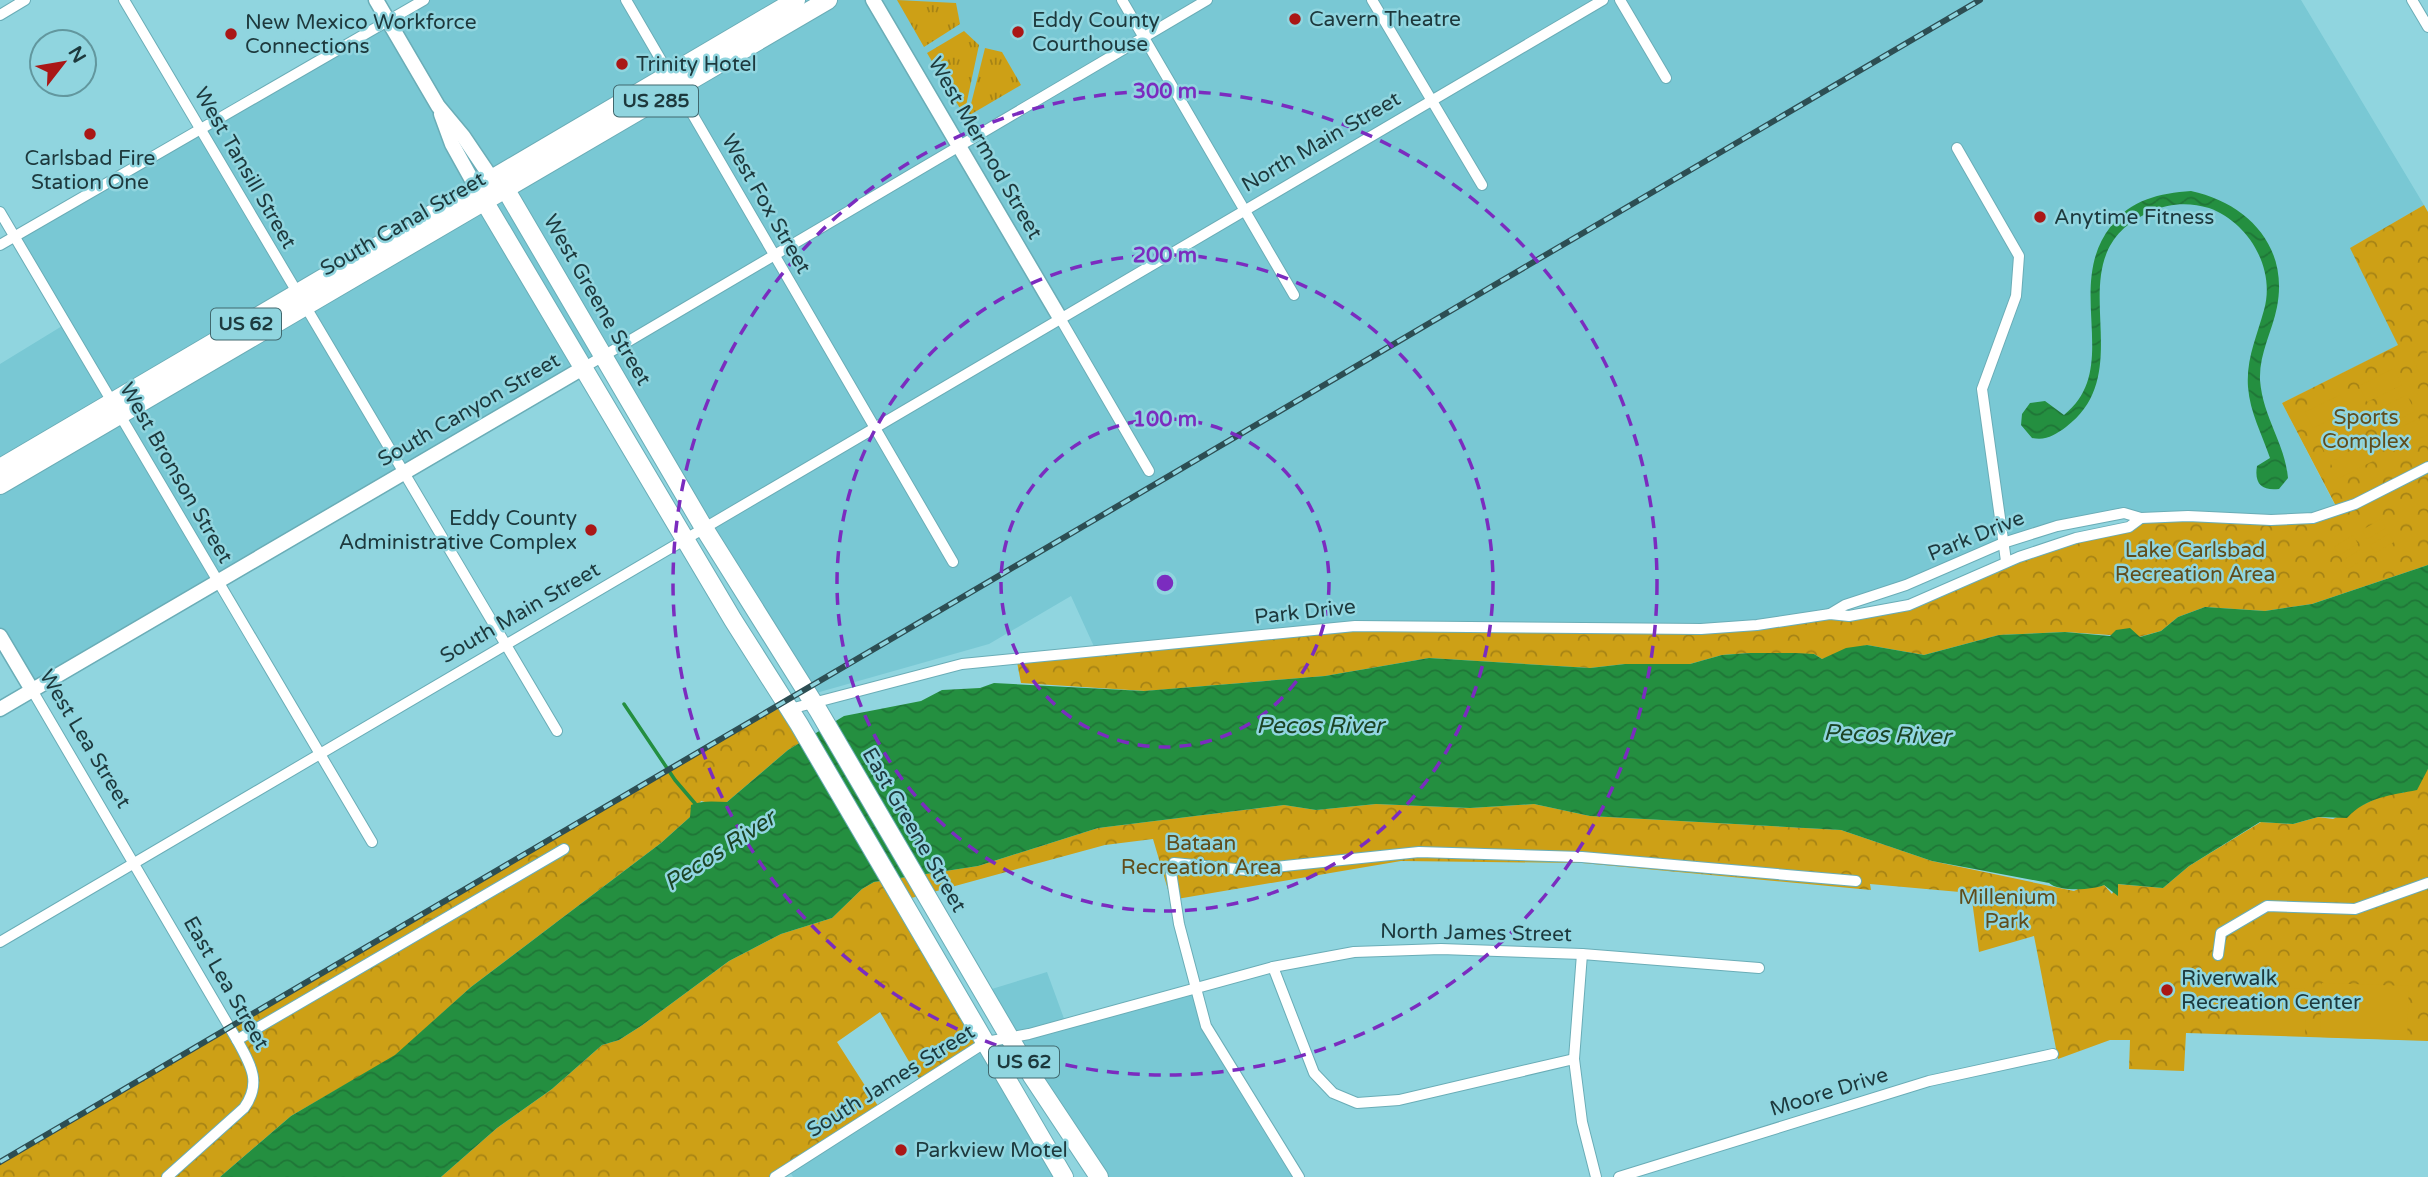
<svg xmlns="http://www.w3.org/2000/svg" width="2428" height="1177" font-family="'Varela Round',sans-serif">
<style>
.built{fill:#79c8d4}
.grass{fill:url(#grass-tufts)}
.park{fill:url(#park-crowns)}
.pitch{fill:#cda016}
.water{fill:url(#water-waves)}
.lines{fill:none;stroke-linecap:round;stroke-linejoin:round}
.stream{stroke:#248f40;stroke-width:3.5}
.street-casing{stroke:#6aadb7;stroke-width:12}
.secondary-casing{stroke:#6aadb7;stroke-width:17}
.highway-casing{stroke:#6aadb7;stroke-width:20}
.street{stroke:#fff;stroke-width:10}
.secondary{stroke:#fff;stroke-width:14}
.highway{stroke:#fff;stroke-width:18}
.rail-casing{stroke:#2d4e53;stroke-width:6}
.rail{stroke:#90d5df;stroke-width:3.5;stroke-dasharray:10;stroke-linecap:butt}
.ring{fill:none;stroke:#7b2cbf;stroke-width:3.5;stroke-dasharray:12 9}
.poi-dot{fill:#aa1716;stroke:#90d5df;stroke-width:2.5}
.labels{text-anchor:middle;dominant-baseline:central;stroke-width:5;stroke-linejoin:round;paint-order:stroke}
.shield{fill:#90d5df;stroke:#40686e;stroke-width:2}
.shield-label{font-size:19px;font-weight:bold;fill:#1d393d}
.poi-label{font-size:21px;fill:#1d393d;stroke:#90d5df;text-anchor:start}
.street-label{font-size:21px;fill:#1d393d;stroke:#90d5df}
.park-label{font-size:21px;fill:#604d1b;stroke:#90d5df}
.water-label{font-size:23px;font-style:italic;fill:#1c4424;stroke:#90d5df}
.centre{fill:#7b2cbf;stroke:#90d5df;stroke-width:3.5}
.ring-label{font-size:21px;text-anchor:middle;font-weight:bold;fill:#7b2cbf;stroke:#90d5df;stroke-width:5;stroke-linejoin:round;paint-order:stroke}
</style>
<defs>
<pattern id="grass-tufts" width="24" height="20" patternUnits="userSpaceOnUse" patternTransform="scale(1.75)"><rect width="24" height="20" fill="#cda016"/><path d="M3 7l-1-3M5 7V3M7 7l1-3M15 17l-1-3M17 17v-4M19 17l1-3" fill="none" stroke="#a68315"/></pattern>
<pattern id="park-crowns" width="20" height="18" patternUnits="userSpaceOnUse" patternTransform="scale(1.75)"><rect width="20" height="18" fill="#cda016"/><path d="M2 6a3 3 0 1 1 6 0M12 15a3 3 0 1 1 6 0" fill="none" stroke="#a68315"/></pattern>
<pattern id="water-waves" width="16" height="10" patternUnits="userSpaceOnUse" patternTransform="scale(1.75)"><rect width="16" height="10" fill="#248f40"/><path d="M0 5q4-4 8 0t8 0" fill="none" stroke="#1f7637"/></pattern>
</defs>
<rect width="100%" height="100%" fill="#90d5df"/>
<g class="built">
<polygon points="424,0 2301,0 2424,205 2351,248 2399,345 2282,403 2338,511 2313,518 2124,513 2057,526 1830,614 1778,622 1096,651 1071,596 989,644 809,695 603,356 32,690 0,636 0,364 67,323 15,237"/>
<polygon points="1047,972 1066,1024 1196,987 1206,1026 1299,1177 1099,1177 982,992"/>
<polygon points="986,1042 1064,1177 793,1177 788,1168"/>
</g>
<g class="grass">
<polygon points="897,0 956,3 960,24 924,47"/>
<polygon points="964,31 979,45 964,115 927,53"/>
<polygon points="985,48 1002,52 1021,85 968,116"/>
</g>
<g class="park">
<polygon points="2424,205 2428,212 2428,565 2312,604 2265,611 2205,607 2178,617 2161,631 2139,637 2065,632 1999,635 1924,655 1867,645 1822,659 1814,654 1750,653 1722,655 1690,664 1625,664 1590,668 1429,658 1325,676 1145,691 1021,683 1016,657 1355,626 1701,629 1909,605 1939,591 2141,518 2271,520 2338,510 2282,403 2398,345 2350,248"/>
<polygon points="785,701 808,738 788,750 727,802 716,805 701,801 690,817 661,843 471,987 395,1056 291,1116 220,1177 0,1177 0,1162"/>
<path d="M2428 769V1041L2186 1033 2184 1071 2129 1069 2130 1040H2110L2058 1059 2034 936 1979 952 1971 893 1870 884 1871 890 1582 863 1401 861 1171 900 1153 839 1105 845 904 900 986 1042 921 1082 880 1012 837 1042 880 1109 775 1177H441L497 1128 552 1089 602 1045 619 1040 641 1026 729 961 781 934 832 918 862 889 874 882 978 866 1098 828 1284 805 1316 810 1376 804 1470 808 1534 804 1590 816 1841 830 1932 861 2074 891C2084 885 2093 889 2104 885L2112 894 2117 884 2163 888 2189 866 2261 822 2293 824 2318 817 2333 819 2390 792 2403 793Z"/>
</g>
<g class="pitch">
<polygon points="2428,352 2428,372 2421,376 2413,359"/>
<polygon points="2394,368 2402,385 2367,402 2359,386"/>
<polygon points="2340,395 2348,411 2313,428 2305,412"/>
<polygon points="2407,395 2415,411 2381,429 2372,412"/>
<polygon points="2419,418 2427,435 2392,452 2384,436"/>
<polygon points="2353,421 2361,437 2326,455 2318,439"/>
<polygon points="2365,445 2373,461 2338,479 2330,462"/>
<polygon points="2381,519 2386,528 2367,539 2362,530"/>
<polygon points="2389,534 2394,542 2375,553 2370,545"/>
<polygon points="2353,535 2358,544 2339,555 2334,547"/>
<polygon points="2361,549 2366,558 2347,569 2342,561"/>
<polygon points="2322,983 2409,986 2407,1040 2320,1037"/>
<polygon points="2238,987 2306,989 2305,1036 2237,1034"/>
</g>
<g class="water">
<path d="M2191 191C2247 203 2289 246 2277 307 2272 332 2259 354 2260 380 2263 418 2285 443 2288 478L2279 489C2262 491 2254 484 2257 466L2270 458C2262 434 2250 413 2248 387 2246 359 2257 336 2264 310 2276 268 2248 222 2209 208 2190 202 2169 203 2152 211 2048 255 2146 367 2066 427 2055 435 2046 441 2032 438L2021 425 2022 414 2030 403 2045 401 2064 415C2123 368 2063 287 2111 226 2130 200 2160 193 2191 191Z"/>
<path d="M2428 565V769L2417 790C2392 795 2366 797 2347 818L2318 817 2293 824 2260 822 2189 866 2163 888 2118 884V896L2104 885C2093 890 2059 892 2049 883L1932 861 1841 830 1590 816 1534 804 1470 808 1376 804 1316 810 1284 805 1098 828 978 866 874 882 862 889 832 918 781 934 729 961 641 1026 619 1040 602 1045 552 1089 497 1128 441 1177H220L291 1116 395 1055 471 987 661 843 690 817 691 805C703 800 716 802 727 802L788 750 844 716 921 701 942 690 980 688 994 683 1144 691 1325 676 1429 658 1590 668 1625 664H1690L1722 655 1750 653H1795L1814 654 1822 659 1846 648 1867 645 1924 655 1999 635 2065 632 2110 636 2116 630 2130 628 2140 637 2161 631 2178 617 2205 607 2265 611 2312 604Z"/>
</g>
<g class="lines">
<polyline class="stream" points="624,704 675,780 698,807"/>
<defs>
<g id="street">
<polyline points="124,0 557,731"/>
<polyline points="626,0 953,562"/>
<polyline points="1122,0 1294,295"/>
<polyline points="1372,0 1482,185"/>
<polyline points="1620,0 1666,78"/>
<polyline points="2412,0 2428,27"/>
<polyline points="0,15 25,0"/>
<polyline points="1957,148 2019,256 2016,296 1982,389 2006,561"/>
<polyline points="0,212 372,842"/>
<polyline points="0,245 424,0"/>
<polyline points="1060,318 1149,471"/>
<polyline points="583,368 1207,0"/>
<polyline points="1830,614 1845,605 1906,585 2003,543 2057,526 2124,513 2141,518 2188,516 2271,520 2313,518 2355,504 2428,467"/>
<path d="M32 690 237 1040C251 1065 262 1083 244 1108L167 1177"/>
<polyline points="790,709 962,664 1355,626 1701,629 1757,625 1830,614 1849,616 1909,605 2019,557 2076,538 2129,527 2141,518"/>
<polyline points="0,942 1603,0"/>
<polyline points="1582,954 1574,1059 1582,1122 1596,1177"/>
<polyline points="2218,955 2221,933 2267,906 2355,909 2428,883"/>
<polyline points="1273,967 1314,1073 1333,1093 1357,1103 1399,1100 1574,1059"/>
<polyline points="237,1040 564,849"/>
<polyline points="775,1177 986,1042 1029,1034 1273,967 1354,952 1441,949 1582,954 1759,968"/>
<polyline points="1299,1177 1206,1026 1179,924 1171,872 1174,863 1246,870 1419,852 1582,857 1856,881"/>
<polyline points="1619,1177 1929,1081 2053,1054"/>
</g>
<g id="secondary">
<polyline points="376,0 438,106 463,136 492,179"/>
<polyline points="873,0 1060,318"/>
<polyline points="441,114 452,144 477,189"/>
<polyline points="0,636 32,690"/>
<polyline points="0,709 583,368"/>
</g>
<g id="highway">
<polyline points="492,179 506,190 704,528 818,710 1032,1076 1099,1177"/>
<polyline points="477,189 733,620 799,724 1064,1177"/>
<polyline points="0,468 796,0"/>
<polyline points="0,485 828,0"/>
</g>
</defs>
<use href="#street" class="street-casing"/>
<use href="#secondary" class="secondary-casing"/>
<use href="#highway" class="highway-casing"/>
<use href="#street" class="street"/>
<use href="#secondary" class="secondary"/>
<use href="#highway" class="highway"/>
<defs>
<polyline id="rail" points="0,1162 1980,0"/>
</defs>
<use href="#rail" class="rail-casing"/>
<use href="#rail" class="rail"/>
</g>
<g class="ring">
<circle cx="1165" cy="583" r="164"/>
<circle cx="1165" cy="583" r="328"/>
<circle cx="1165" cy="583" r="492"/>
</g>
<g class="poi-dot">
<circle cx="1295" cy="19" r="7"/>
<circle cx="1018" cy="32" r="7"/>
<circle cx="231" cy="34" r="7"/>
<circle cx="622" cy="64" r="7"/>
<circle cx="90" cy="134" r="7"/>
<circle cx="2040" cy="217" r="7"/>
<circle cx="591" cy="530" r="7"/>
<circle cx="2167" cy="990" r="7"/>
<circle cx="901" cy="1150" r="7"/>
</g>
<g class="labels">
<g class="shield">
<rect x="614" y="85.5" width="84" height="31" rx="5"/>
<rect x="211" y="308.5" width="70" height="31" rx="5"/>
<rect x="989" y="1046.5" width="70" height="31" rx="5"/>
</g>
<g class="shield-label">
<text x="656" y="101">US 285</text>
<text x="246" y="324">US 62</text>
<text x="1024" y="1062">US 62</text>
</g>
<g class="poi-label">
<text x="1309" y="19">Cavern Theatre</text>
<text x="1032" y="20">Eddy County<tspan x="1032" dy="24">Courthouse</tspan></text>
<text x="245" y="22">New Mexico Workforce<tspan x="245" dy="24">Connections</tspan></text>
<text x="636" y="64">Trinity Hotel</text>
<text x="90" y="158" text-anchor="middle">Carlsbad Fire<tspan x="90" dy="24">Station One</tspan></text>
<text x="2054" y="217">Anytime Fitness</text>
<text x="577" y="518" text-anchor="end">Eddy County<tspan x="577" dy="24">Administrative Complex</tspan></text>
<text x="2181" y="978">Riverwalk<tspan x="2181" dy="24">Recreation Center</tspan></text>
<text x="915" y="1150">Parkview Motel</text>
</g>
<g class="street-label">
<text transform="translate(1321 142) rotate(-30)">North Main Street</text>
<text transform="translate(985 148) rotate(60)">West Mermod Street</text>
<text transform="translate(245 168) rotate(60)">West Tansill Street</text>
<text transform="translate(766 204) rotate(60)">West Fox Street</text>
<text transform="translate(403 224) rotate(-30)">South Canal Street</text>
<text transform="translate(597 300) rotate(60)">West Greene Street</text>
<text transform="translate(469 410) rotate(-30)">South Canyon Street</text>
<text transform="translate(176 473) rotate(60)">West Bronson Street</text>
<text transform="translate(1976 536) rotate(-22)">Park Drive</text>
<text transform="translate(1305 612) rotate(-6)">Park Drive</text>
<text transform="translate(520 613) rotate(-30)">South Main Street</text>
<text transform="translate(85 739) rotate(59)">West Lea Street</text>
<text transform="translate(914 830) rotate(60)">East Greene Street</text>
<text transform="translate(1476 933) rotate(1)">North James Street</text>
<text transform="translate(226 983) rotate(60)">East Lea Street</text>
<text transform="translate(891 1081) rotate(-32)">South James Street</text>
<text transform="translate(1829 1092) rotate(-17)">Moore Drive</text>
</g>
<g class="park-label">
<text x="2366" y="417">Sports<tspan x="2366" dy="24">Complex</tspan></text>
<text x="2195" y="550">Lake Carlsbad<tspan x="2195" dy="24">Recreation Area</tspan></text>
<text x="1201" y="843">Bataan<tspan x="1201" dy="24">Recreation Area</tspan></text>
<text x="2007" y="897">Millenium<tspan x="2007" dy="24">Park</tspan></text>
</g>
<g class="water-label">
<text x="1320" y="726">Pecos River</text>
<text transform="translate(1887 735) rotate(2)">Pecos River</text>
<text transform="translate(720 851) rotate(-33)">Pecos River</text>
</g>
</g>
<circle cx="1165" cy="583" r="10" class="centre"/>
<g class="ring-label">
<text x="1165" y="98">300 m</text>
<text x="1165" y="262">200 m</text>
<text x="1165" y="426">100 m</text>
</g>
<g transform="translate(63 63) rotate(59)"><circle r="33" fill="#90d5df" stroke="#62979e" stroke-width="2"/>
<path d="M0-5L12 26L0 18L-12 26Z" fill="#aa1716"/>
<text y="-10" font-size="19" font-weight="bold" text-anchor="middle" fill="#1d393d">N</text>
</g>
</svg>
